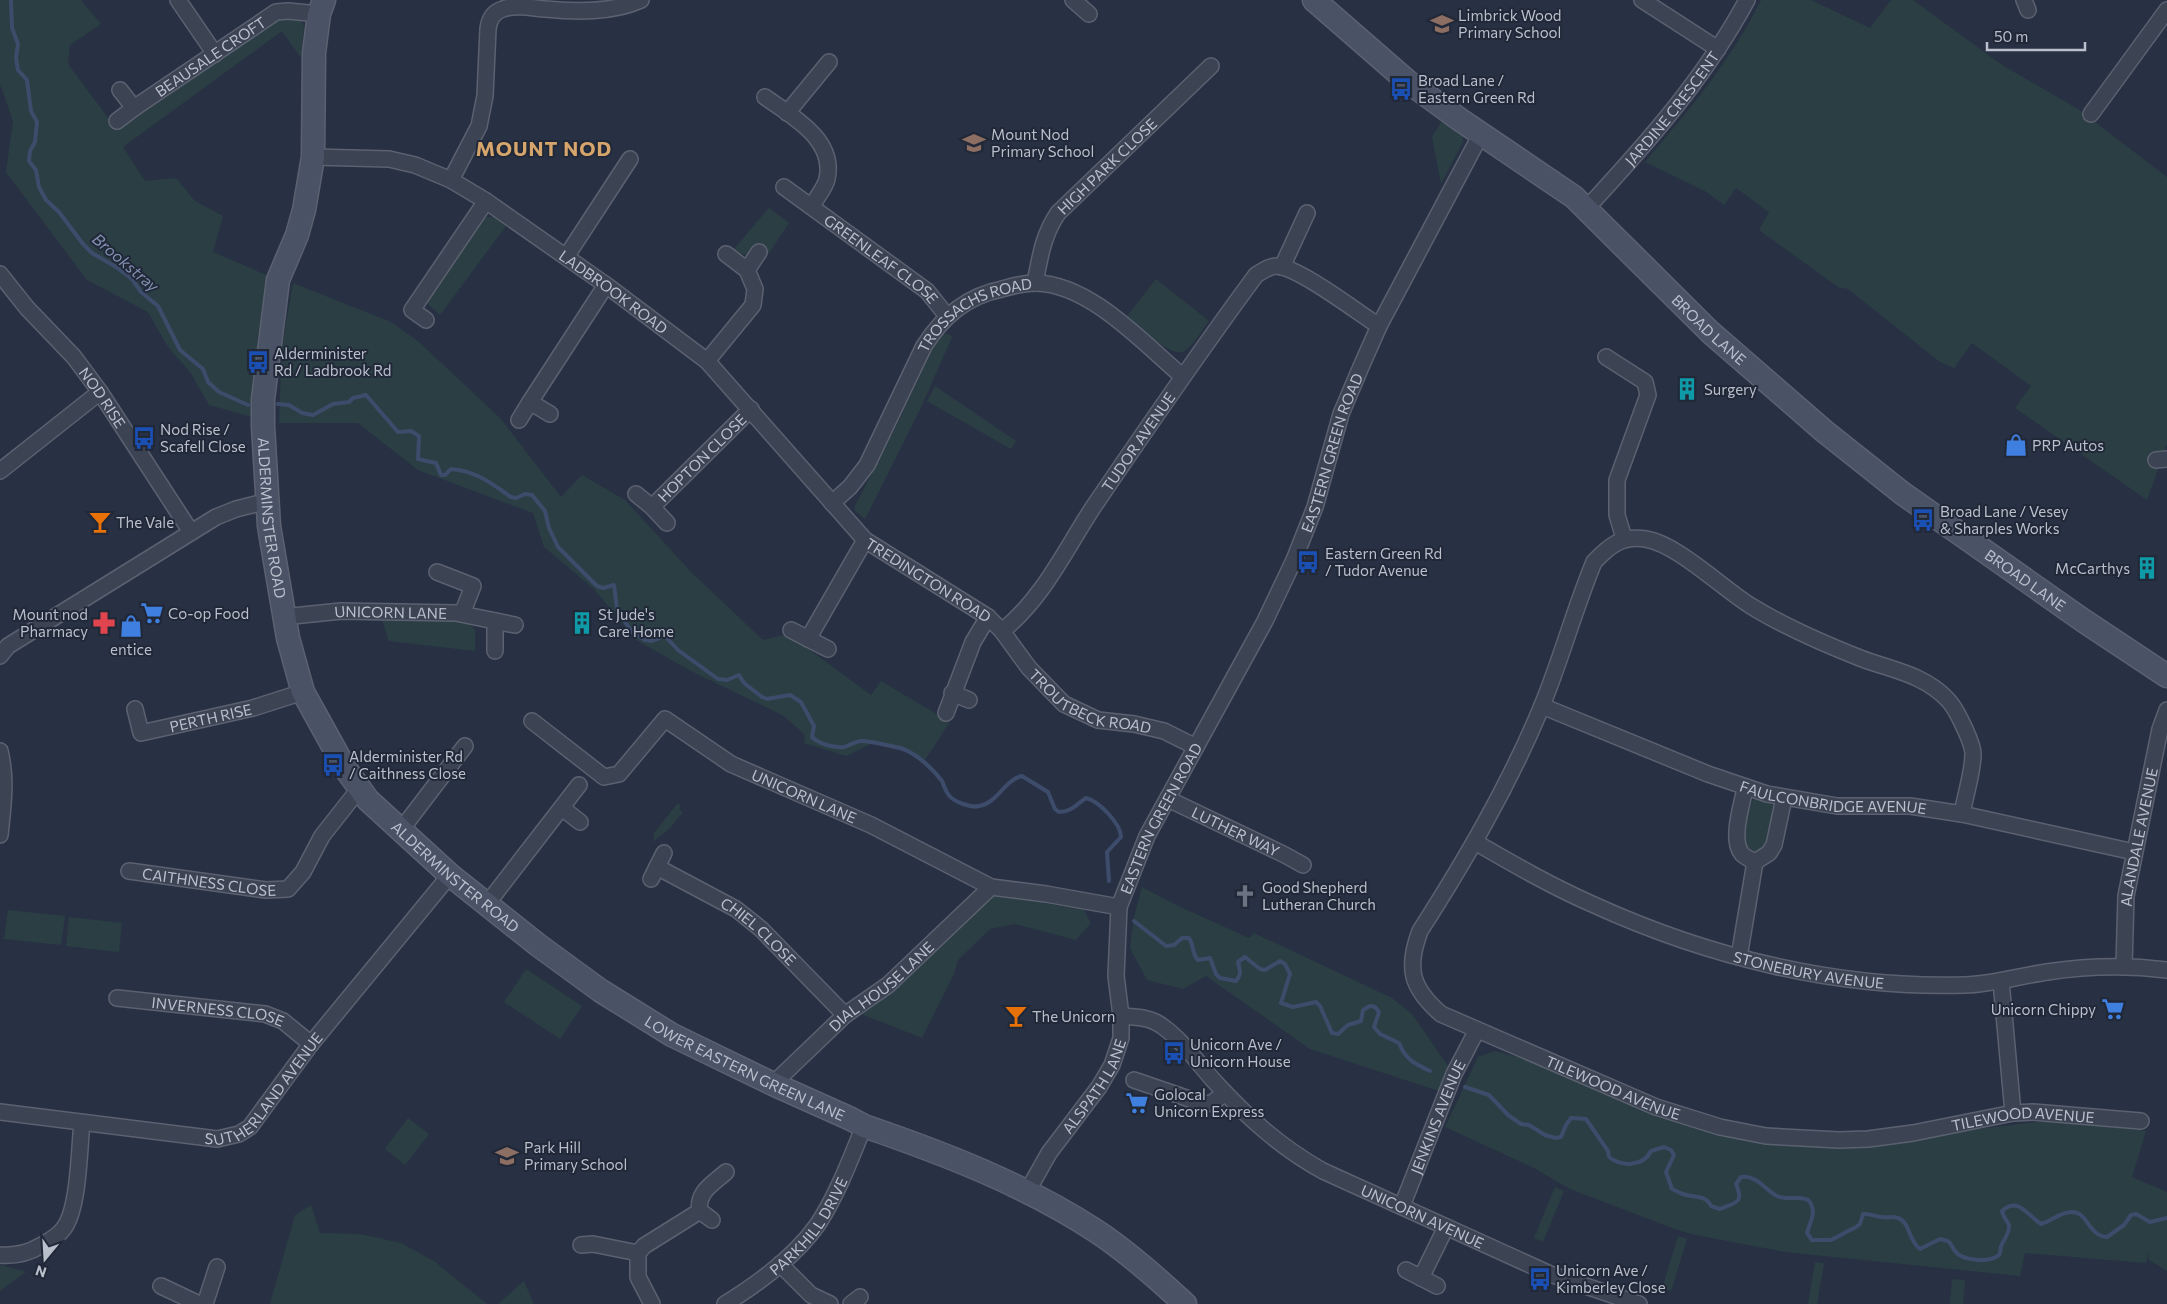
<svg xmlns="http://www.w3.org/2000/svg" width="2167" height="1304" font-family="Commissioner,sans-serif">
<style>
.green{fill:#2a3e44}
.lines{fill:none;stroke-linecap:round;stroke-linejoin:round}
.stream{stroke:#3e4c6c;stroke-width:4}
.street-casing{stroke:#5b6170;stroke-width:18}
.secondary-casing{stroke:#5b6170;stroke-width:25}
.street{stroke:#3c4353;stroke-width:15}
.secondary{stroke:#4a5266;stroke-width:22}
.labels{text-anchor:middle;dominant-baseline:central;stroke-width:4;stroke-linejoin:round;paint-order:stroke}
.poi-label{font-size:15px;fill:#babfcc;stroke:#212838;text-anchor:start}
.street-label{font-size:15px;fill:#babfcc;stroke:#212838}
.water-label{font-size:16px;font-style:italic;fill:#8291b2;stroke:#212838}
.district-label{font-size:20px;font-weight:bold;letter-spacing:1px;fill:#d5a56c;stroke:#212838}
</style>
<rect width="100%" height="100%" fill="#283143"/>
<g class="green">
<path d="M0 0H81L101 24 70 45 68 64 115 127 273 18C285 16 296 15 304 25L301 58 282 31 123 147 145 181 176 178 195 201 223 216 213 252 271 277 258 334 252 417 209 405 190 372 168 347 148 312 87 280 6 172 13 121 0 84Z"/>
<path d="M1761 0H1811L1870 28 1891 0H1913L2002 65 2078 109 2167 177V444L2147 500 2015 408 2031 386 1972 343 1954 368 1940 362 1848 289 1838 287 1759 230 1769 212 1736 188 1724 205 1705 191 1645 162C1688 111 1731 61 1761 0Z"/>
<polygon points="1443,119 1463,135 1463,142 1441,184 1432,137"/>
<polygon points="769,208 789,223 769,253 757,247 750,255 740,254 733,250"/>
<polygon points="486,217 493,217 506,226 440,315 429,305 427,300 480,221"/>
<path d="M1156 279 1209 321C1202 329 1194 346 1184 351 1171 359 1138 325 1127 316Z"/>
<polygon points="293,283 391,322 419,342 500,418 561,497 582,475 625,500 692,573 763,640 788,634 871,695 881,681 950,722 925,760 904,748 874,741 871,744 846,756 804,743 805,735 784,716 693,672 636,640 594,589 544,547 533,513 418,470 358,423 279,423 282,347"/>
<polygon points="943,334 949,334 952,337 922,405 865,519 855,511 855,506 896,427 936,342"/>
<polygon points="935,386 1016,441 1011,449 927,401"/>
<polygon points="381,617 466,621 475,630 475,651 389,641"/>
<path d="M1760 797 1768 798 1775 804 1777 813 1763 855C1733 849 1747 823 1752 801Z"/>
<polygon points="678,803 681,806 679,810 683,812 670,828 653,842 654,833"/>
<polygon points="1142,887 1176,905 1249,938 1254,933 1392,998 1412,1014 1448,1066 1439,1091 1310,1049 1206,976 1183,989 1147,980 1130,948 1134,917"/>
<polygon points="997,895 1084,910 1091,923 1076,940 1015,924 990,929 958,960 954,974 922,1038 861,1014 902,978 983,900"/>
<polygon points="8,910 65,916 61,945 4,939"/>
<polygon points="69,917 122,923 119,952 66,946"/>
<polygon points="526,969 582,1006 560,1039 504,1002"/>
<polygon points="1495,1051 1525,1059 1652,1114 1743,1139 1838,1146 2037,1122 2084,1122 2146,1131 2132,1177 2167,1192 2167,1271 2148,1259 2149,1250 2146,1263 2025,1253 2020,1276 1785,1252 1696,1235 1675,1229 1570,1189 1534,1168 1445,1127 1478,1057"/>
<polygon points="408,1118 429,1134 405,1165 385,1149"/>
<polygon points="1555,1187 1564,1191 1543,1242 1534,1238"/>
<polygon points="311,1205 320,1233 360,1234 401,1243 434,1261 487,1304 270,1304 295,1215"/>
<polygon points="1678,1236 1687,1239 1671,1291 1662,1289"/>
<polygon points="1815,1262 1824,1263 1817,1304 1808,1304"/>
<polygon points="1,1265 26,1272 0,1291 0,1266"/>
<polygon points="1952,1279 1965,1280 1963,1304 1950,1304"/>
<polygon points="524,1281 534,1304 498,1304"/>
</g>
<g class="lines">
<g class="stream">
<polyline points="11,0 12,28 18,44 16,58 18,70 27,80 31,111 37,122 35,142 30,151 29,161 36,170 39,187 46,200 59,212 83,244 92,253 116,267 132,279 141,292 158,306 180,350 203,369 208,382 219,392 248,405"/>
<path d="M278 404 289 405 302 413 313 415 333 404 349 402 353 398 366 395 398 432 411 431 419 436 418 459 436 463 441 475H445L451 469C476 471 491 483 511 497L516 498 525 494 532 495 545 511 549 528 558 547 597 586 603 588 614 585 617 609 631 631 645 640 652 641 665 636 678 650 718 679 727 680 739 675 744 683 762 697 767 699 790 695 801 702 814 726 812 737C819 744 834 748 844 747 850 745 856 741 862 741 869 741 897 747 903 749 917 754 933 769 942 781 944 785 945 790 948 794 953 802 971 808 979 806 998 803 1004 780 1022 776L1048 792 1055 809 1059 812C1071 812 1077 804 1086 798 1099 801 1121 824 1121 837L1107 852 1109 881"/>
<path d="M1134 921 1166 946 1174 945 1182 938H1189C1194 945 1192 954 1198 960L1210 958 1216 974 1220 978 1236 981C1242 974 1240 971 1238 962L1245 957 1260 969 1265 970 1280 961 1285 964 1290 974 1281 1003 1293 1007 1316 1002 1320 1006 1332 1033 1338 1034 1348 1025 1361 1021 1363 1010 1370 1006 1375 1007 1379 1012 1374 1027 1380 1034 1399 1043C1405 1059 1415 1064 1430 1071"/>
<path d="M1465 1087 1489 1095 1508 1115 1521 1124 1529 1125 1545 1135 1556 1138 1561 1137 1566 1125 1571 1118 1586 1119 1608 1151 1609 1157C1622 1167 1643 1167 1651 1151L1664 1147 1671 1150 1674 1155 1666 1172 1672 1189C1676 1191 1680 1193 1683 1194 1694 1198 1705 1194 1711 1206L1720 1209C1737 1202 1744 1203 1736 1184L1741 1177C1756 1174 1765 1190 1777 1196 1786 1201 1802 1195 1808 1200 1818 1210 1810 1222 1807 1233L1812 1240H1831L1856 1227 1860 1224 1863 1214C1870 1213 1875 1217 1882 1217 1887 1218 1893 1216 1898 1218 1910 1222 1908 1240 1920 1249L1940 1239 1948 1241C1952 1244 1952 1248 1955 1251 1962 1261 1990 1263 1999 1255 2001 1252 2000 1247 2002 1244 2005 1239 2010 1231 2009 1225 2007 1221 2003 1216 2002 1211 2018 1196 2027 1215 2041 1224 2051 1221 2061 1212 2071 1212 2088 1211 2088 1236 2107 1237L2124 1225 2131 1215 2136 1214 2150 1222 2167 1218"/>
</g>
<defs>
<g id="street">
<polyline points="178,0 215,54"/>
<polyline points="1073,0 1089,14"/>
<polyline points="1642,0 1718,49"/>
<polyline points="2024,0 2028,10"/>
<path id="s1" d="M120 90 134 108 276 12 288 11 319 14"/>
<path d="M765 97C791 116 836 139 827 179 825 188 816 198 812 206"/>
<polyline points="787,113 829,62"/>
<polyline points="2091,114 2167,10"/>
<polyline points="117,121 134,108"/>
<path id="s2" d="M313 157 389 159 415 165 451 180 486 201 606 285 707 361 865 540 988 617 1002 631 1029 668 1064 704 1098 720 1134 724 1164 731 1196 747"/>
<path d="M451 180 479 126 485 96 488 29C489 20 493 12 503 9 516 4 532 8 545 9 576 12 612 13 641 0"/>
<path id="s3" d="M784 187 927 291 947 316"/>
<path id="s4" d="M1587 208C1647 143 1705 78 1747 0"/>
<polyline points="566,257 630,159"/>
<polyline points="1282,267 1307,213"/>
<polyline points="747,270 759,252"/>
<path id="s5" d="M0 274 27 308 74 357 100 392 191 532"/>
<path id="s6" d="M1035 283C1040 257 1043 235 1058 213L1211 66"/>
<polyline points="426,320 412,310 486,201"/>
<polyline points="1606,357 1645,382 1648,395 1617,480 1617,515 1624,538"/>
<polyline points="707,361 753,305 755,289 747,270 726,254"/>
<polyline points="550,414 530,402 606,285"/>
<polyline points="519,420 530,402"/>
<polyline points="2156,460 2167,459"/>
<polyline points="0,471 100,392"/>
<polyline points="636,494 652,507 667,523"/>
<path id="s7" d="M832 503 850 487 867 465 924 346C943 316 967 296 1002 289 1012 286 1024 283 1036 283 1090 284 1142 342 1182 376"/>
<path id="s8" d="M652 507 751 409"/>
<polyline points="437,572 473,586 462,614"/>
<path id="s9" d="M283 617 341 611 456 613 515 625"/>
<polyline points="791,630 828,649"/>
<path id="s10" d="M1002 631C1043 599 1066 548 1094 506 1147 428 1200 351 1256 275 1263 271 1269 266 1277 266 1300 268 1357 312 1379 326"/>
<polyline points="808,639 865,540"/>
<polyline points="495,651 495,621"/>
<polyline points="0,656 8,646 216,517 236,509 268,501"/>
<polyline points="952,693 969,700"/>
<path id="s11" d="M1542 706 1708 774 1767 794 1837 806H1910L1962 814 2134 852"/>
<path id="s12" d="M135 709 141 733 253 708 303 692"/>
<polyline points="946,713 973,642 988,617"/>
<path id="s13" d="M532 721 604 777 619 774 665 719 731 764 871 825 991 887 1046 894 1119 907"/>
<path d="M0 751C7 780 3 806 0 835"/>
<path d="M1745 788C1742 805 1730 840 1742 854 1745 857 1751 860 1755 862"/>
<path id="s14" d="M1168 799 1285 855 1303 865"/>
<polyline points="562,808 580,822"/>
<path id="s15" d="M1962 814C1965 796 1973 772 1973 754 1973 743 1956 708 1948 700 1924 674 1891 670 1860 658 1822 643 1785 627 1751 606 1722 588 1677 544 1646 539 1622 535 1609 546 1594 562 1574 610 1561 660 1541 708 1508 787 1466 859 1420 931 1406 968 1411 988 1441 1014L1656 1107 1720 1127 1766 1136 1839 1140 1868 1139 1913 1133 2013 1113 2033 1112 2141 1121"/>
<polyline points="401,830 465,746"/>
<path id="s16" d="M1475 842C1513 864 1551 886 1592 904 1708 957 1837 989 1965 985 1993 984 2019 976 2047 972 2087 966 2127 965 2167 970"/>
<polyline points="1755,862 1769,853 1774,845 1784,798"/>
<path id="s17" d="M657 867 736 909 761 929 845 1015"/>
<path id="s18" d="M129 871 266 890 288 889 303 872 322 836 359 789"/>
<polyline points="651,879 664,853"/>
<polyline points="487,904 579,785"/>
<polyline points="1739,957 1755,862"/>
<path id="s19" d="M2124 966 2126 896 2160 729 2167 710"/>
<polyline points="2001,981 2013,1113"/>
<path id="s20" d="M117 998 265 1014 283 1021 311 1044"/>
<path id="s21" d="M1121 1016C1135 1017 1150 1017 1162 1026 1182 1040 1198 1063 1214 1081 1247 1117 1280 1147 1323 1171L1550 1274 1639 1304"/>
<polyline points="1134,1080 1204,1104 1212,1103 1225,1093"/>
<path id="s22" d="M773 1084 845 1015 888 985 991 887"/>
<path id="s23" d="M0 1112 217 1139 239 1134 250 1127 311 1044 450 875"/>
<path id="s24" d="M1027 1192 1049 1153 1099 1087 1112 1065 1121 1038V1016L1116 976 1119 907 1147 836 1265 621 1294 560 1315 507 1341 414 1360 369 1379 326 1481 134"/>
<path id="s25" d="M1402 1206 1454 1074 1477 1030"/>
<polyline points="700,1211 712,1220"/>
<polyline points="581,1245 593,1244 638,1253"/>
<path d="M0 1255C15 1256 27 1254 40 1246 49 1241 58 1237 64 1228 79 1208 79 1149 82 1123"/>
<polyline points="780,1264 811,1295 830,1304"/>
<polyline points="1406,1270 1437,1286"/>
<polyline points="1421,1278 1446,1227"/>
<polyline points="161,1286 199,1304"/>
<polyline points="205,1304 217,1267"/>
<path d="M652 1304 638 1277V1253L644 1246 700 1211C696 1192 714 1183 726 1172"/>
<path id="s26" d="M725 1304C759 1283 795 1257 818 1224 838 1193 850 1160 864 1126"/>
<polyline points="851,1304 860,1297"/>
</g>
<g id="secondary">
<path id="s27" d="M324 0 319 14 314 53 313 157 304 210 297 235 278 280 263 399V426L269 526 288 638 303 692 345 768 368 800 450 875 538 945 601 991 672 1035 773 1084 851 1119 864 1126C943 1153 1026 1185 1096 1231 1128 1252 1157 1278 1185 1304"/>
<path id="s28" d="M1314 0 1407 81 1459 119 1574 197 1710 332 1824 431 1902 493 2084 621 2167 676"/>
</g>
</defs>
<use href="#street" class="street-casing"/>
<use href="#secondary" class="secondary-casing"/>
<use href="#street" class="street"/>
<use href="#secondary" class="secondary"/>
</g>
<defs>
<symbol id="school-bare" viewBox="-9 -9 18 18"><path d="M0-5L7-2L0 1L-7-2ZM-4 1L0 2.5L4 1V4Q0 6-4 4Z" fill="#8d6e63" stroke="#212838" stroke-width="2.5" paint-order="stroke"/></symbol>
<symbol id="bus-bare" viewBox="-9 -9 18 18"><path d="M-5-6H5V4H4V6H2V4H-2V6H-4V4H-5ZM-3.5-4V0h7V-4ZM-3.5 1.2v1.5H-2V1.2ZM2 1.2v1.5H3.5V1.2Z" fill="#1a4fb4" stroke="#212838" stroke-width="2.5" paint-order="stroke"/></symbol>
<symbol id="building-bare" viewBox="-9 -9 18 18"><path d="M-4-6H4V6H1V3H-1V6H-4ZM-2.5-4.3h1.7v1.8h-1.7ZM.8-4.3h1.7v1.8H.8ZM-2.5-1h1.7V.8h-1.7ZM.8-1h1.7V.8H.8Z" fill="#0f9aa8" stroke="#212838" stroke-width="2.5" paint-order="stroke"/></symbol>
<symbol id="shop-bare" viewBox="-9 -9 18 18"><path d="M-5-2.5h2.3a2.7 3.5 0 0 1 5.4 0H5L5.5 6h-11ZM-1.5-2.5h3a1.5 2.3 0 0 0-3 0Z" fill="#3f7fe0" stroke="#212838" stroke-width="2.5" paint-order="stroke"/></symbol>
<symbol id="bar-bare" viewBox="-9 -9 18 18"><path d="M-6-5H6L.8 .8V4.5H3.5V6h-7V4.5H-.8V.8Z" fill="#e8710a" stroke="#212838" stroke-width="2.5" paint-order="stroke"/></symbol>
<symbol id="supermarket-bare" viewBox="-9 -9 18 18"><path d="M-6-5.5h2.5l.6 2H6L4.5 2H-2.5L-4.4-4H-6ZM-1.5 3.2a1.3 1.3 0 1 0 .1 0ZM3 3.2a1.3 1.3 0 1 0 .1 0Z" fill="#3f7fe0" stroke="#212838" stroke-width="2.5" paint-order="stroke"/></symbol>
<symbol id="pharmacy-bare" viewBox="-9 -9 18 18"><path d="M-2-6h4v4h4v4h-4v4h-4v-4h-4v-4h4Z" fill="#e0444e" stroke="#212838" stroke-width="2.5" paint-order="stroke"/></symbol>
<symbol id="church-bare" viewBox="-9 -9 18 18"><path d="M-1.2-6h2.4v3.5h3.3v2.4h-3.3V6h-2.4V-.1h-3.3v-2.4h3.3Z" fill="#6b7280" stroke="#212838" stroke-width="2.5" paint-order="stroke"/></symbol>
</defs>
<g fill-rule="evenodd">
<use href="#school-bare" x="1426" y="8" width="32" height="32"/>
<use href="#bus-bare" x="1385" y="73" width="32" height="32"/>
<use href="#school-bare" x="958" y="127" width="32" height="32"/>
<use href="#bus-bare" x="242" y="346" width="32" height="32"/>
<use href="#building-bare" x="1671" y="373" width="32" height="32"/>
<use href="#bus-bare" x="128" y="422" width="32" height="32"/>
<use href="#shop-bare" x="2000" y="429" width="32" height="32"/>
<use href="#bus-bare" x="1907" y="504" width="32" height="32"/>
<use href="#bar-bare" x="84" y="506" width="32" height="32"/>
<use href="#bus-bare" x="1292" y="546" width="32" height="32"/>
<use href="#building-bare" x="2131" y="552" width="32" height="32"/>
<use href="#supermarket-bare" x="136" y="597" width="32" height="32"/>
<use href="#pharmacy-bare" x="88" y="607" width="32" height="32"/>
<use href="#building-bare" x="566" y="607" width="32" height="32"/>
<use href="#shop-bare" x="115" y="610" width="32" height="32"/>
<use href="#bus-bare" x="317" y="749" width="32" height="32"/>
<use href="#church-bare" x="1229" y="880" width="32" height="32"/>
<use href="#supermarket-bare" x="2097" y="993" width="32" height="32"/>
<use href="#bar-bare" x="1000" y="1000" width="32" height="32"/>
<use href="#bus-bare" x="1158" y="1037" width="32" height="32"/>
<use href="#supermarket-bare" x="1121" y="1087" width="32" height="32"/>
<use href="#school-bare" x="491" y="1140" width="32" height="32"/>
<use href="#bus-bare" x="1524" y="1263" width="32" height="32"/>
</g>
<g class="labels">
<g class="poi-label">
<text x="1458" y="15">Limbrick Wood<tspan x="1458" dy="17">Primary School</tspan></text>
<text x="1418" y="80">Broad Lane /<tspan x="1418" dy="17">Eastern Green Rd</tspan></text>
<text x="991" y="134">Mount Nod<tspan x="991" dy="17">Primary School</tspan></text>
<text x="274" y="353">Alderminister<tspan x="274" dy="17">Rd / Ladbrook Rd</tspan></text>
<text x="1704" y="389">Surgery</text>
<text x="160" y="429">Nod Rise /<tspan x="160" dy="17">Scafell Close</tspan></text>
<text x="2032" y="445">PRP Autos</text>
<text x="1940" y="511">Broad Lane / Vesey<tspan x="1940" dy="17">&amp; Sharples Works</tspan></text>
<text x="116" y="522">The Vale</text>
<text x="1325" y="553">Eastern Green Rd<tspan x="1325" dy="17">/ Tudor Avenue</tspan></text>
<text x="2130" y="568" text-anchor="end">McCarthys</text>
<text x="168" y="613">Co-op Food</text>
<text x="88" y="614" text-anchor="end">Mount nod<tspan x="88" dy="17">Pharmacy</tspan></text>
<text x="598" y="614">St Jude's<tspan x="598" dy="17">Care Home</tspan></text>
<text x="131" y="649" text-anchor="middle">entice</text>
<text x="349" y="756">Alderminister Rd<tspan x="349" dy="17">/ Caithness Close</tspan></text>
<text x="1262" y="887">Good Shepherd<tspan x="1262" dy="17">Lutheran Church</tspan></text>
<text x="2096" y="1009" text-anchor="end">Unicorn Chippy</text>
<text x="1032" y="1016">The Unicorn</text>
<text x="1190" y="1044">Unicorn Ave /<tspan x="1190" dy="17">Unicorn House</tspan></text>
<text x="1154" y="1094">Golocal<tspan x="1154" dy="17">Unicorn Express</tspan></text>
<text x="524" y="1147">Park Hill<tspan x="524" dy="17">Primary School</tspan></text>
<text x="1556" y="1270">Unicorn Ave /<tspan x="1556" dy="17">Kimberley Close</tspan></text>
</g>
<g class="street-label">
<text stroke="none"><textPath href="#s1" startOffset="115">BEAUSALE CROFT</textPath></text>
<text stroke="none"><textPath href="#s4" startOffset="131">JARDINE CRESCENT</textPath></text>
<text stroke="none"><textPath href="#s6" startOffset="142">HIGH PARK CLOSE</textPath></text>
<text stroke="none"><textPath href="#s3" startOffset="121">GREENLEAF CLOSE</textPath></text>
<text stroke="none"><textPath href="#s2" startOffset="339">LADBROOK ROAD</textPath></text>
<text stroke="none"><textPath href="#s7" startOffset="246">TROSSACHS ROAD</textPath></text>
<text stroke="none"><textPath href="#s28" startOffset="516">BROAD LANE</textPath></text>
<text stroke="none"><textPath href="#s5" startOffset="161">NOD RISE</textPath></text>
<text stroke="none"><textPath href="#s10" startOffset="234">TUDOR AVENUE</textPath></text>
<text stroke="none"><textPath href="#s24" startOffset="816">EASTERN GREEN ROAD</textPath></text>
<text stroke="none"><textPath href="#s8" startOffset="70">HOPTON CLOSE</textPath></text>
<text stroke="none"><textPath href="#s27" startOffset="526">ALDERMINSTER ROAD</textPath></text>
<text stroke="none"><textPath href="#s2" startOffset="769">TREDINGTON ROAD</textPath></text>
<text stroke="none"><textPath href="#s28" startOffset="920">BROAD LANE</textPath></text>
<text stroke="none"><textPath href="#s9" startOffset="108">UNICORN LANE</textPath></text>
<text stroke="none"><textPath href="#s2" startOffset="978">TROUTBECK ROAD</textPath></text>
<text stroke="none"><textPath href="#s12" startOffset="96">PERTH RISE</textPath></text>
<text stroke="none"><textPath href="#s13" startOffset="338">UNICORN LANE</textPath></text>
<text stroke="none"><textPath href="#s11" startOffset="308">FAULCONBRIDGE AVENUE</textPath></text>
<text stroke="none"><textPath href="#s24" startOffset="411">EASTERN GREEN ROAD</textPath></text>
<text stroke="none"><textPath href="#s14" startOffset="75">LUTHER WAY</textPath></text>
<text stroke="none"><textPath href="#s19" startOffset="130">ALANDALE AVENUE</textPath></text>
<text stroke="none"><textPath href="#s27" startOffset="946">ALDERMINSTER ROAD</textPath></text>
<text stroke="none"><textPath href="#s18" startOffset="81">CAITHNESS CLOSE</textPath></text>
<text stroke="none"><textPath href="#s17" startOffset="121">CHIEL CLOSE</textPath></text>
<text stroke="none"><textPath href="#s16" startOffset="360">STONEBURY AVENUE</textPath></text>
<text stroke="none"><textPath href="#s22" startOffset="146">DIAL HOUSE LANE</textPath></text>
<text stroke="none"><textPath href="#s20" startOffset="102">INVERNESS CLOSE</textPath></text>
<text stroke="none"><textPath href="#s27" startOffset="1295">LOWER EASTERN GREEN LANE</textPath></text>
<text stroke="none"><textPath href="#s23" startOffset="288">SUTHERLAND AVENUE</textPath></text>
<text stroke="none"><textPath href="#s24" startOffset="126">ALSPATH LANE</textPath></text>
<text stroke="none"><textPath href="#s15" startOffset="1216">TILEWOOD AVENUE</textPath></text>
<text stroke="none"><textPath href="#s25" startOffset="96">JENKINS AVENUE</textPath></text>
<text stroke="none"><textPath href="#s15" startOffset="1636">TILEWOOD AVENUE</textPath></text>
<text stroke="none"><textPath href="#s21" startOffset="370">UNICORN AVENUE</textPath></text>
<text stroke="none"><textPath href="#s26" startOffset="116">PARKHILL DRIVE</textPath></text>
</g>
<g class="water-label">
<text transform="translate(126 262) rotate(40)">Brookstray</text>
</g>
<g class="district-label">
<text x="544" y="148">MOUNT NOD</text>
</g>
</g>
<g transform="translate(45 1259) rotate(198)" stroke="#212838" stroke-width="4" paint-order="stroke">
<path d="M0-4L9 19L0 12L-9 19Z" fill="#babfcc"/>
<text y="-8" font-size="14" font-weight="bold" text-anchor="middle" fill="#babfcc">N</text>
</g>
<path d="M1987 42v8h98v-8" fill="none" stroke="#babfcc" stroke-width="2.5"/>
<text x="1994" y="42" font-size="15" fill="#babfcc" stroke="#212838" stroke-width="4" paint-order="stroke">50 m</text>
</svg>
